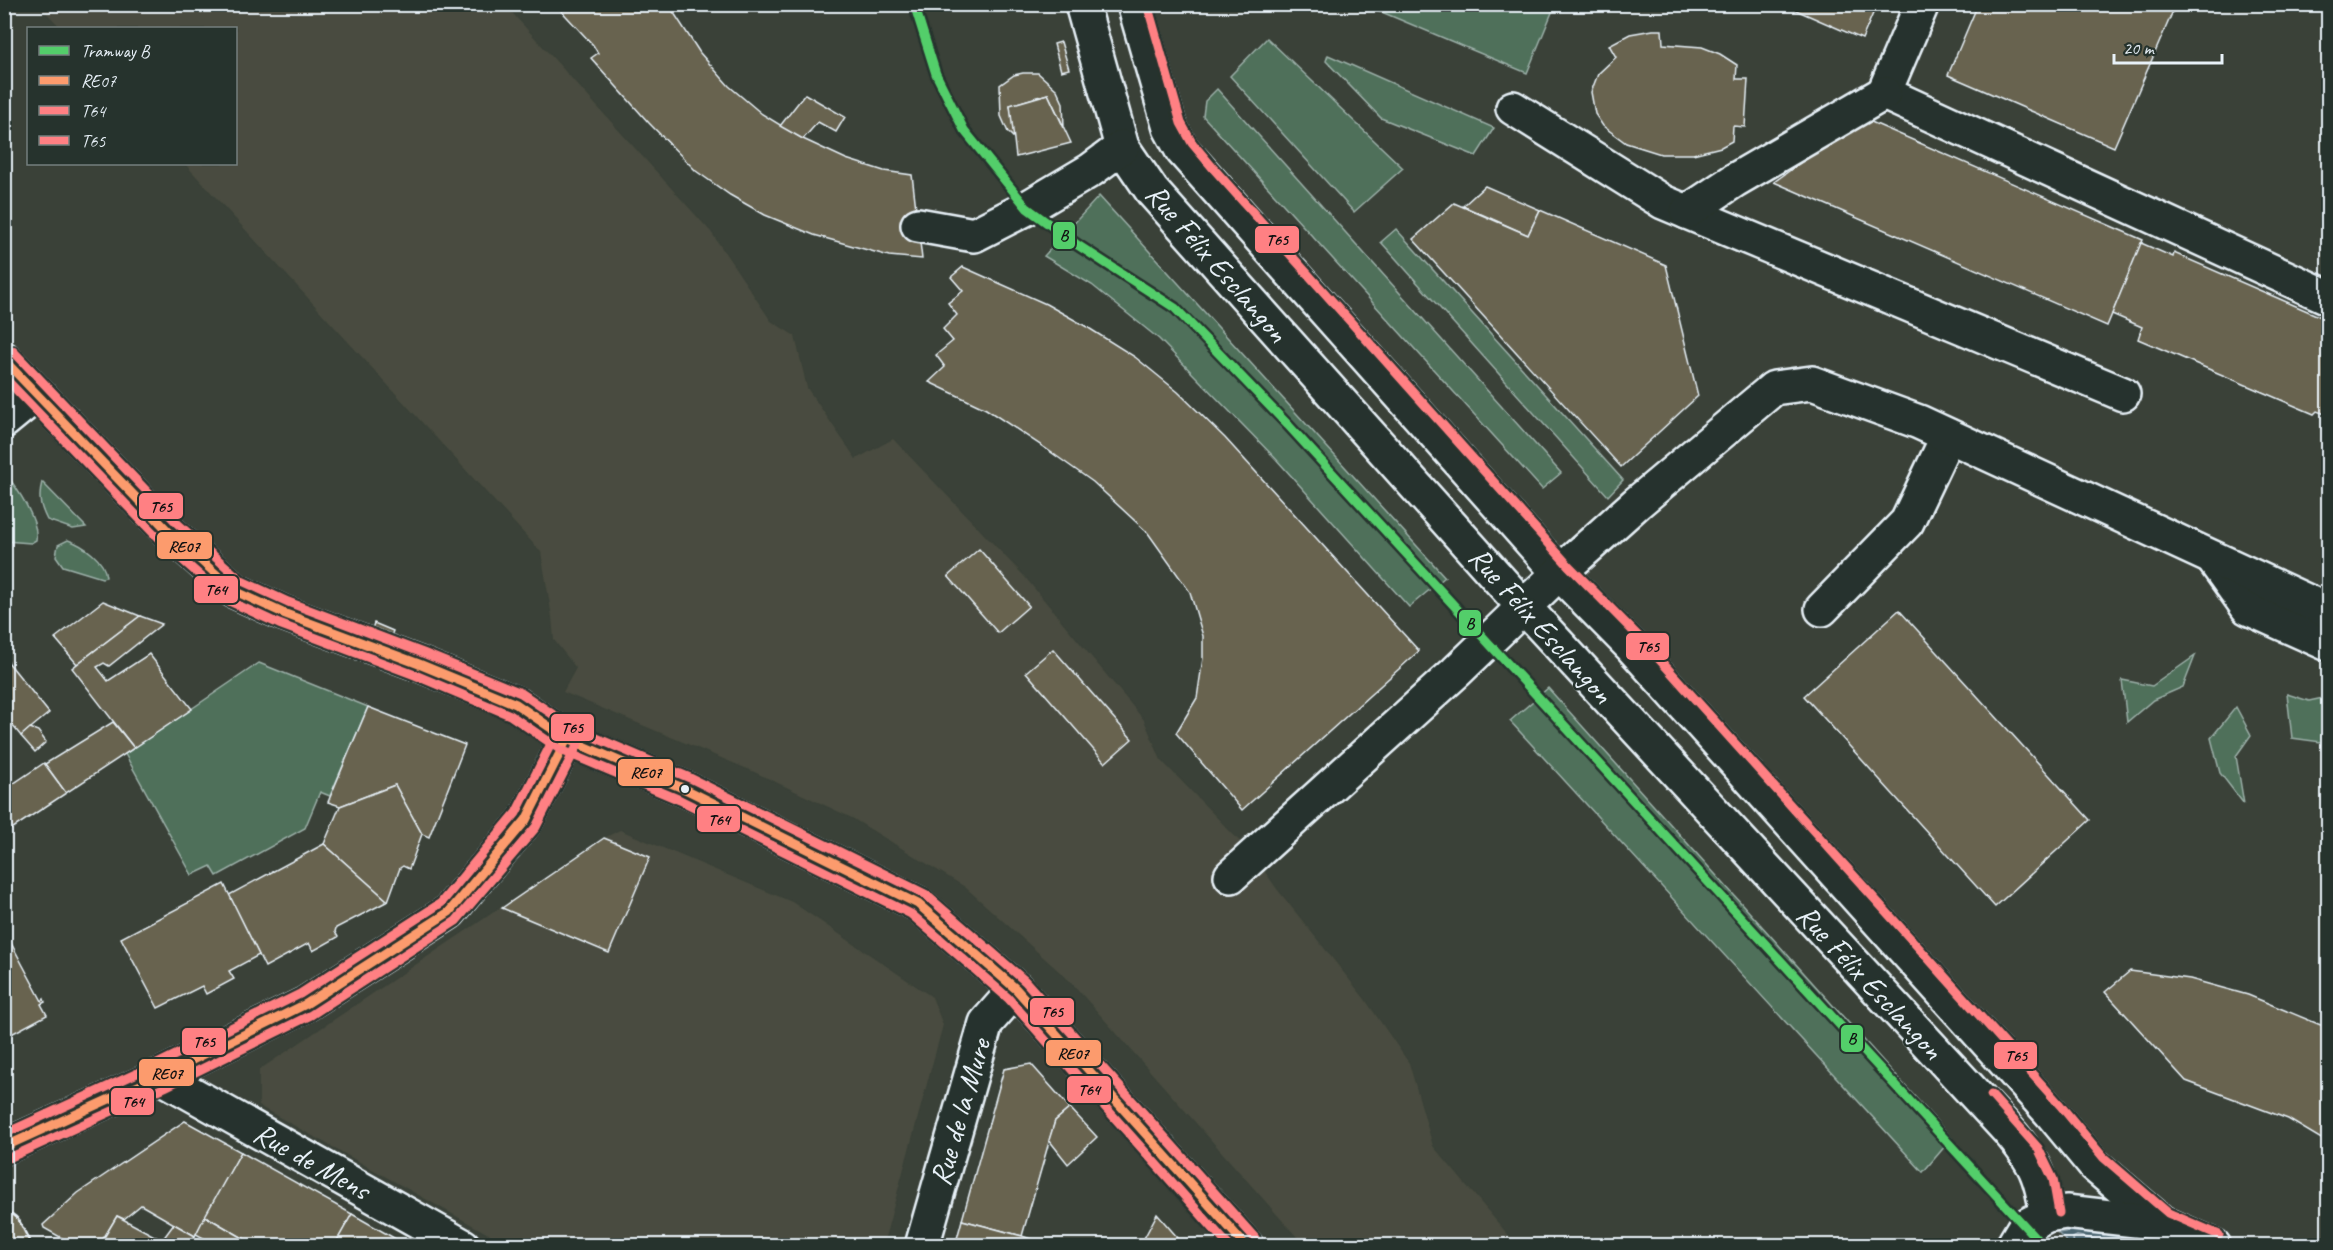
<svg xmlns="http://www.w3.org/2000/svg" width="2333" height="1250" font-family="Caveat,sans-serif">
<style>
.built{fill:#484b3f}
.green{fill:#4f705a;stroke:#9cb0a9;stroke-width:1.5}
.water{fill:#4c6671;stroke:#8a9ea7;stroke-width:1.5}
.lines{fill:none;stroke-linecap:round;stroke-linejoin:round}
.shore{stroke:#aab9c2;stroke-width:1.5}
.building{fill:#676350;stroke:#e8f1f8;stroke-width:1.5}
.minor-casing{stroke:#e8f1f8;stroke-width:38}
.major-casing{stroke:#e8f1f8;stroke-width:38}
.minor{stroke:#26332d;stroke-width:33}
.major{stroke:#716e59;stroke-width:33}
.bus-1-casing{stroke:#26332d;stroke-width:14}
.bus-2-casing{stroke:#26332d;stroke-width:14}
.bus-3-casing{stroke:#26332d;stroke-width:14}
.bus-1{stroke:#fc9b6d;stroke-width:9}
.bus-2{stroke:#ff8083;stroke-width:9}
.bus-3{stroke:#ff8083;stroke-width:9}
.tram-1-casing{stroke:#26332d;stroke-width:14}
.tram-1{stroke:#53ce6a;stroke-width:9}
.bus-dot{fill:#e8f1f8;stroke:#26332d;stroke-width:2}
.labels{text-anchor:middle;dominant-baseline:central;stroke-width:5;stroke-linejoin:round;paint-order:stroke}
.street-label{font-size:30px;fill:#e8f1f8;stroke:#26332d}
.line-badge{stroke:#26332d;stroke-width:2}
.pale-badge-label{font-size:16px;text-anchor:middle;font-weight:bold;fill:#111}
</style>
<rect width="100%" height="100%" fill="#3a4138"/>
<filter id="ink" filterUnits="userSpaceOnUse"><feTurbulence type="fractalNoise" baseFrequency=".0167" numOctaves="2"/><feDisplacementMap in="SourceGraphic" scale="12" xChannelSelector="R" yChannelSelector="G"/><feConvolveMatrix kernelMatrix="1 2 1 2 8 2 1 2 1" color-interpolation-filters="sRGB"/></filter>
<g filter="url(#ink)">
<g class="built">
<polygon points="39,5 505,5 711,232 771,321 795,336 807,388 856,459 893,439 1024,576 1144,720 1161,760 1254,856 1277,889 1364,998 1409,1063 1433,1146 1515,1243 1512,1246 1304,1245 1071,982 965,887 852,818 750,770 563,692 576,668 554,640 552,617 541,552 185,164 236,164 236,28 61,28"/>
<polygon points="620,830 792,902 932,997 943,1025 883,1245 508,1245 259,1106 259,1070 604,838"/>
</g>
<g class="green">
<polygon points="1365,5 1555,5 1527,73"/>
<polygon points="1267,38 1403,168 1354,212 1230,76"/>
<polygon points="1328,55 1494,128 1476,156 1381,118 1326,61"/>
<polygon points="1217,89 1561,473 1542,489 1203,116 1205,101"/>
<polygon points="1099,196 1445,577 1409,607 1276,459 1159,339 1092,285 1044,256"/>
<polygon points="1396,229 1623,480 1608,496 1381,242"/>
<path d="M5 473C17 488 39 520 36 540L31 543 5 541Z"/>
<path d="M42 482 86 527 73 529 47 520C40 506 38 497 42 482Z"/>
<path d="M68 540C83 545 105 560 106 577L102 578 63 566 56 556 58 545Z"/>
<polygon points="2195,656 2183,687 2153,700 2127,722 2122,680 2152,686"/>
<polygon points="259,663 368,707 330,796 320,792 305,828 217,876 211,866 192,875 125,754"/>
<polygon points="1548,688 1952,1138 1923,1172 1510,721"/>
<polygon points="2287,694 2309,701 2328,697 2328,743 2292,738"/>
<polygon points="2236,707 2251,735 2236,756 2244,804 2220,773 2211,738"/>
</g>
<polygon class="water" points="2077,1230 2120,1236 2156,1245 2070,1245 2058,1233"/>
<g class="lines">
<polyline class="shore" points="2074,1246 2073,1238 2077,1236 2132,1246"/>
</g>
<g class="building">
<polygon points="555,4 679,4 672,10 700,53 729,86 762,114 803,139 846,159 884,171 912,175 922,259 889,256 814,235 765,215 730,195 696,171 649,123 591,58 598,53 593,45"/>
<polygon points="1782,4 1877,4 1862,39"/>
<polygon points="1978,4 2176,4 2114,147 1948,75"/>
<polygon points="1653,30 1662,30 1663,44 1702,47 1720,54 1737,65 1736,79 1748,79 1745,127 1733,126 1732,141 1721,147 1693,154 1661,154 1626,143 1603,126 1595,114 1591,92 1598,74 1616,57 1609,45 1630,34"/>
<polygon points="1061,42 1069,69 1061,71 1054,44"/>
<polygon points="1023,73 1038,73 1057,90 1063,103 1064,127 1048,94 1010,105 1015,139 1008,132 1001,116 1000,85 1014,75"/>
<polygon points="805,94 845,117 836,132 818,122 803,139 780,126"/>
<polygon points="1048,94 1071,143 1016,157 1010,105"/>
<polygon points="1862,118 2143,240 2107,326 1774,182"/>
<polygon points="1485,186 1540,210 1528,235 1463,206"/>
<polygon points="1454,203 1528,235 1540,210 1666,265 1698,396 1621,467 1413,239"/>
<polygon points="2141,243 2173,257 2174,253 2328,320 2328,415 2317,411 2314,414 2138,339 2142,327 2112,314"/>
<polygon points="963,267 1046,304 1087,327 1135,357 1178,392 1225,438 1419,651 1242,810 1176,733 1197,698 1203,658 1203,636 1190,592 1148,533 1093,482 1045,448 986,409 929,382 945,367 936,355 953,341 943,329 957,315 948,303 963,291 951,277"/>
<polygon points="979,549 1029,606 998,633 948,576"/>
<polygon points="103,601 140,616 77,664 55,638"/>
<polygon points="1899,610 2090,820 1995,907 1804,696"/>
<polygon points="140,616 162,624 109,666 104,663 97,667 108,681 149,654 192,709 134,748 72,668"/>
<polygon points="374,623 393,631 391,636 372,629"/>
<polygon points="1053,649 1132,739 1105,763 1026,672"/>
<polygon points="4,657 49,713 21,736 4,715"/>
<polygon points="368,707 465,745 429,837 422,834 395,785 340,806 328,802"/>
<polygon points="113,722 134,748 66,793 45,764"/>
<polygon points="30,728 38,731 46,742 35,752 21,736"/>
<polygon points="44,763 66,793 4,834 4,790"/>
<polygon points="395,785 422,834 409,869 403,866 400,868 388,901 324,844 340,806"/>
<polygon points="604,838 650,857 609,953 502,908"/>
<polygon points="324,844 388,901 336,928 335,932 338,937 313,951 309,943 265,967 229,895"/>
<polygon points="224,884 259,955 229,971 234,979 206,994 202,986 158,1008 121,938"/>
<polygon points="4,930 42,1001 44,999 45,1002 41,1004 47,1015 4,1038"/>
<polygon points="2130,971 2190,979 2248,995 2328,1028 2328,1143 2288,1119 2186,1081 2105,992"/>
<polygon points="1031,1064 1070,1108 1055,1121 1022,1236 962,1220 1004,1069"/>
<polygon points="1070,1108 1097,1137 1068,1164 1049,1140 1055,1121"/>
<polygon points="185,1121 241,1152 195,1236 141,1205 124,1219 117,1216 99,1246 76,1246 44,1228 43,1225 78,1193"/>
<polygon points="241,1152 352,1214 334,1246 257,1246 205,1216"/>
<polygon points="352,1214 408,1246 334,1246"/>
<polygon points="1157,1214 1185,1246 1140,1246"/>
<polygon points="117,1216 160,1239 163,1239 174,1224 195,1236 189,1246 99,1246"/>
<polygon points="205,1216 257,1246 218,1246 196,1234"/>
<polygon points="962,1220 1022,1236 1051,1246 955,1246"/>
</g>
<g class="lines">
<defs>
<g id="minor">
<path d="M1082 4 1122 147 1152 191 1523 606 2008 1130C2035 1162 2041 1174 2047 1215"/>
<polyline points="1134,4 1170,128 1182,150 1559,573 1632,647 2051,1113 2094,1165 2162,1223"/>
<polyline points="1922,4 1884,93 2328,297"/>
<polyline points="1513,108 1663,202 2123,394"/>
<polyline points="1687,212 1735,180 1884,93"/>
<polyline points="918,225 974,235 1027,208 1091,170 1122,147"/>
<polyline points="4,359 170,533 235,591 283,613 419,664 516,704 567,739 685,789 918,904 1016,989 1246,1246"/>
<polyline points="4,421 37,394"/>
<polyline points="2213,559 2248,608 2328,644"/>
<polyline points="1822,609 1907,522 1948,436"/>
<polyline points="1231,876 1456,672 1559,573 1637,503 1774,388 1812,383 1919,422 2328,611"/>
<polyline points="160,1076 463,1246"/>
<polyline points="4,1147 160,1076 306,1004 449,912 526,820 567,739"/>
<polyline points="922,1246 986,1023 1016,989"/>
<polyline points="2013,1246 2025,1226 2047,1215 2066,1212 2162,1223 2214,1246"/>
</g>
<polyline id="major" points="4,1230 12,1246"/>
</defs>
<use href="#minor" class="minor-casing"/>
<use href="#major" class="major-casing"/>
<use href="#minor" class="minor"/>
<use href="#major" class="major"/>
<defs>
<g id="bus-1">
<polyline points="4,360 170,533 235,591 283,613 419,664 516,704 567,739 685,789 918,904 1016,989 1246,1246"/>
<polyline points="4,1147 160,1076 306,1004 449,912 526,820 567,739"/>
</g>
<g id="bus-2">
<polyline points="4,377 161,541 229,601 279,624 415,675 510,715 561,750 680,800 911,914 1008,998 1229,1246"/>
<polyline points="9,1158 165,1087 311,1015 456,921 536,827 578,744"/>
</g>
<g id="bus-3">
<polyline points="1147,4 1181,123 1192,143 1213,168 1568,565 1641,639 2060,1105 2103,1157 2168,1213 2219,1235"/>
<polyline points="13,351 178,524 242,581 288,602 423,653 521,693 573,728 690,778 925,894 1025,981 1255,1238"/>
<polyline points="1991,1095 2038,1148 2053,1179 2059,1213"/>
<polyline points="4,1134 155,1065 300,994 441,903 516,813 556,734"/>
</g>
</defs>
<use href="#bus-1" class="bus-1-casing"/>
<use href="#bus-2" class="bus-2-casing"/>
<use href="#bus-3" class="bus-3-casing"/>
<use href="#bus-1" class="bus-1"/>
<use href="#bus-2" class="bus-2"/>
<use href="#bus-3" class="bus-3"/>
<defs>
<polyline id="tram-1" points="914,4 936,74 964,130 1027,208 1076,244 1175,308 1288,425 2043,1246"/>
</defs>
<use href="#tram-1" class="tram-1-casing"/>
<use href="#tram-1" class="tram-1"/>
</g>
</g>
<circle class="bus-dot" cx="685" cy="789" r="5"/>
<g class="labels">
<g class="street-label">
<text transform="translate(1217 263) rotate(49)">Rue Félix Esclangon</text>
<text transform="translate(1541 625) rotate(48)">Rue Félix Esclangon</text>
<text transform="translate(1870 982) rotate(47)">Rue Félix Esclangon</text>
<text transform="translate(960 1112) rotate(-74)">Rue de la Mure</text>
<text transform="translate(312 1161) rotate(29)">Rue de Mens</text>
</g>
</g>
<g class="line-badge">
<rect x="1052" y="221" width="24" height="29" rx="6" fill="#53ce6a"/>
<rect x="1254" y="225" width="46" height="29" rx="6" fill="#ff8083"/>
<rect x="138" y="492" width="46" height="28" rx="6" fill="#ff8083"/>
<rect x="156" y="531" width="57" height="29" rx="6" fill="#fc9b6d"/>
<rect x="193" y="575" width="46" height="29" rx="6" fill="#ff8083"/>
<rect x="1458" y="609" width="24" height="28" rx="6" fill="#53ce6a"/>
<rect x="1625" y="632" width="45" height="29" rx="6" fill="#ff8083"/>
<rect x="550" y="713" width="45" height="29" rx="6" fill="#ff8083"/>
<rect x="617" y="758" width="57" height="29" rx="6" fill="#fc9b6d"/>
<rect x="696" y="805" width="45" height="28" rx="6" fill="#ff8083"/>
<rect x="1029" y="997" width="46" height="29" rx="6" fill="#ff8083"/>
<rect x="1840" y="1024" width="24" height="29" rx="6" fill="#53ce6a"/>
<rect x="181" y="1027" width="46" height="29" rx="6" fill="#ff8083"/>
<rect x="1045" y="1039" width="57" height="28" rx="6" fill="#fc9b6d"/>
<rect x="1993" y="1041" width="45" height="29" rx="6" fill="#ff8083"/>
<rect x="138" y="1058" width="57" height="29" rx="6" fill="#fc9b6d"/>
<rect x="1066" y="1075" width="46" height="29" rx="6" fill="#ff8083"/>
<rect x="110" y="1087" width="45" height="29" rx="6" fill="#ff8083"/>
</g>
<g class="pale-badge-label">
<text x="1064" y="241">B</text>
<text x="1277" y="245">T65</text>
<text x="161" y="512">T65</text>
<text x="184" y="552">RE07</text>
<text x="216" y="595">T64</text>
<text x="1470" y="629">B</text>
<text x="1648" y="652">T65</text>
<text x="572" y="733">T65</text>
<text x="646" y="778">RE07</text>
<text x="719" y="825">T64</text>
<text x="1052" y="1017">T65</text>
<text x="1852" y="1044">B</text>
<text x="204" y="1047">T65</text>
<text x="1073" y="1059">RE07</text>
<text x="2016" y="1061">T65</text>
<text x="167" y="1079">RE07</text>
<text x="1089" y="1095">T64</text>
<text x="133" y="1107">T64</text>
</g>
<rect width="2333" height="1250" fill="none" stroke="#26332d" stroke-width="24"/>
<rect x="12" y="12" width="2309" height="1226" fill="none" stroke="#e8f1f8" stroke-width="2" filter="url(#ink)"/>
<rect x="27" y="27" width="210" height="138" fill="#26332d" stroke="#747f7e" stroke-width="1.5"/>
<rect x="39" y="46" width="30" height="9" fill="#53ce6a" stroke="#747f7e" stroke-width="1.5"/>
<text x="81" y="57" font-size="18" fill="#e8f1f8">Tramway B</text>
<rect x="39" y="76" width="30" height="9" fill="#fc9b6d" stroke="#747f7e" stroke-width="1.5"/>
<text x="81" y="87" font-size="18" fill="#e8f1f8">RE07</text>
<rect x="39" y="106" width="30" height="9" fill="#ff8083" stroke="#747f7e" stroke-width="1.5"/>
<text x="81" y="117" font-size="18" fill="#e8f1f8">T64</text>
<rect x="39" y="136" width="30" height="9" fill="#ff8083" stroke="#747f7e" stroke-width="1.5"/>
<text x="81" y="147" font-size="18" fill="#e8f1f8">T65</text>
<path d="M2114 54v9h108v-9" fill="none" stroke="#e8f1f8" stroke-width="3"/>
<text x="2123" y="54" font-size="18" fill="#e8f1f8" stroke="#26332d" stroke-width="4.5" paint-order="stroke">20 m</text>
</svg>
